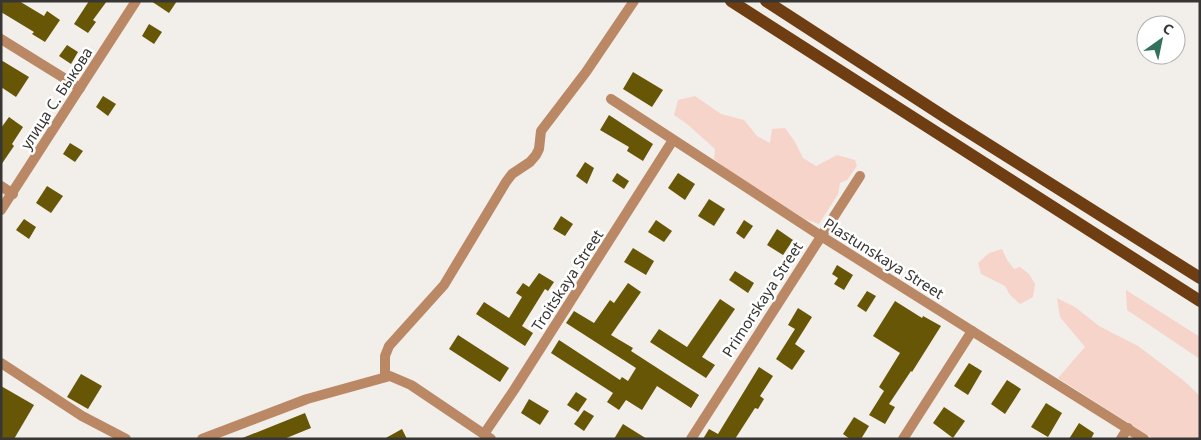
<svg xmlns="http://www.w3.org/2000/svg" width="1201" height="440" font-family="'Noto Sans',sans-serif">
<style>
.green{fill:#f6d4ca}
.building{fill:#675606}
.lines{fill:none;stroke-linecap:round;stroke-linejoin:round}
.minor{stroke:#ba8865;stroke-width:10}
.primary{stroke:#6f3d12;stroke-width:12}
.labels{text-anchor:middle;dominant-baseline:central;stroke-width:5;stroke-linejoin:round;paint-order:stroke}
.street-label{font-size:15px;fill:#373634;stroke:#fff}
</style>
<rect width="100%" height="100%" fill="#f2eeea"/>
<g class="green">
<polygon points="695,96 721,114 744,120 757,136 770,143 772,129 785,128 795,142 803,158 816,166 837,155 855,160 857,166 847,180 840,183 838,194 819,224 805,219 734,175 714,159 715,149 687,124 674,115 678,100"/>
<polygon points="1002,249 1007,260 1014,269 1020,267 1029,274 1035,284 1033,297 1020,304 1010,295 1005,286 981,274 978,263 989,253"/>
<polygon points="1126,290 1200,337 1200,359 1127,310"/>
<polygon points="1057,298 1075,307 1099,326 1138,346 1183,380 1200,396 1200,439 1154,439 1058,378 1085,347 1060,317"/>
</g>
<g class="building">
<polygon points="1,1 19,1 44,16 47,11 60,20 45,42 32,34 34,32 1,12"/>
<polygon points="89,1 107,1 93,20 96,22 88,33 74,24"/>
<polygon points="151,1 177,1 169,13"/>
<polygon points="149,24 162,32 154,44 142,36"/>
<polygon points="67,45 78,52 71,64 59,56"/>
<polygon points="1,60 29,77 16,97 1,87"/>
<polygon points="633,72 663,90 652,107 623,89"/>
<polygon points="103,96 116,104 108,116 96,107"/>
<polygon points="609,115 653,144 643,161 627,151 629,147 600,130"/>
<polygon points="9,117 23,127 12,144 14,146 1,165 1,128"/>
<polygon points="70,143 83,151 75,162 63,154"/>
<polygon points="585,162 594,168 587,184 576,176"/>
<polygon points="617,173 629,181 624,189 612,181"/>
<polygon points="678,173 695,184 685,200 668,188"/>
<polygon points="47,186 63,196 51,213 36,203"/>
<polygon points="709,199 725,209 714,226 698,216"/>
<polygon points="561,216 573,224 565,236 553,229"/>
<polygon points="24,219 36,227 29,239 16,230"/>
<polygon points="656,220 672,231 664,242 648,232"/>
<polygon points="744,220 753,226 744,239 736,233"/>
<polygon points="777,229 793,240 783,255 767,245"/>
<polygon points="633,248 654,261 646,275 624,262"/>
<polygon points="837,265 853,275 844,290 834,284 838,278 832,274"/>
<polygon points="735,271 754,283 748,293 729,280"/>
<polygon points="539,273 554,282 548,291 545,289 522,326 533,333 525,346 476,314 484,302 509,318 522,297 516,293 523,283 529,287"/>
<polygon points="628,283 641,292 611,335 633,348 631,351 699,395 691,408 657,386 642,410 626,400 619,410 607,402 613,393 551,353 559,340 620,380 622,377 628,381 636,368 566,323 574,311 594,323 610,300 614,303"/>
<polygon points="867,291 876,296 866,312 857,306"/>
<polygon points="720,299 735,309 702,357 715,365 706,378 650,342 659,329 687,347"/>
<polygon points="895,301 922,318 923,316 941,326 912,372 911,371 889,404 895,407 885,424 869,415 884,391 879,387 900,353 873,336"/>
<polygon points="798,308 812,317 795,344 805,351 792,370 776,359 795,329 788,325"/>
<polygon points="458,335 509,368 500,382 449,349"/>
<polygon points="969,363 982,371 968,395 954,386"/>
<polygon points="759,367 773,376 760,396 764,399 758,409 755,408 735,439 703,439 709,429 718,434"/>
<polygon points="81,374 102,386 88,409 67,397"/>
<polygon points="1007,380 1021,389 1005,414 991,404"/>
<polygon points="1,386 34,405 14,439 1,439"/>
<polygon points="576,392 587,399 578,412 567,405"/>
<polygon points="529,399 549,411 540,425 521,413"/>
<polygon points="1046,403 1062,413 1048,437 1031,427"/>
<polygon points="944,407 965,421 953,438 933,423"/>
<polygon points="584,410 594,416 584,431 574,424"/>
<polygon points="305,413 311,428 284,439 240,439"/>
<polygon points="854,417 869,426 861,439 850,439 843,434"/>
<polygon points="1079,423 1094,433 1091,439 1069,439"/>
<polygon points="623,424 647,439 614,439"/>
<polygon points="402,429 407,439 384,439"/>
</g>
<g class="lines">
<g class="minor">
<polyline points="1,39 80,88"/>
<polyline points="611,99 821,236 1144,439"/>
<polyline points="1,186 13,194"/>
<polyline points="1,210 136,1"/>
<polyline points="1,363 82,416 126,439"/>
<polyline points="385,377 385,356 389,346 444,285 506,182 512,174 530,162 536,155 539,149 541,131 586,72 634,1"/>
<polyline points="484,434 514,390 673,140"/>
<polyline points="202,439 307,399 390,376 411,385 491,439"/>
<polyline points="691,439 860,176"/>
<polyline points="903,439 972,331"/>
<polyline points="1121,439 1128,428"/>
</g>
<g class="primary">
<polyline points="731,1 1200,301"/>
<polyline points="766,1 951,121 1200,278"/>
</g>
</g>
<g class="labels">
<g class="street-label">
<text transform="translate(56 98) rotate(-57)">улица С. Быкова</text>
<text transform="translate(884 258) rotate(32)">Plastunskaya Street</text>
<text transform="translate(567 280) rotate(-57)">Troitskaya Street</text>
<text transform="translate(762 299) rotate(-57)">Primorskaya Street</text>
</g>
</g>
<rect width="1201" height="440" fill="none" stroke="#373634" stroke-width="5"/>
<g transform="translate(1161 40) rotate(33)"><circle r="24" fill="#ffffff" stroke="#afafae"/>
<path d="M0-4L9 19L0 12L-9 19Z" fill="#32715e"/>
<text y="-8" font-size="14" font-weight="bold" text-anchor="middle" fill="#373634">С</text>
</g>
</svg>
